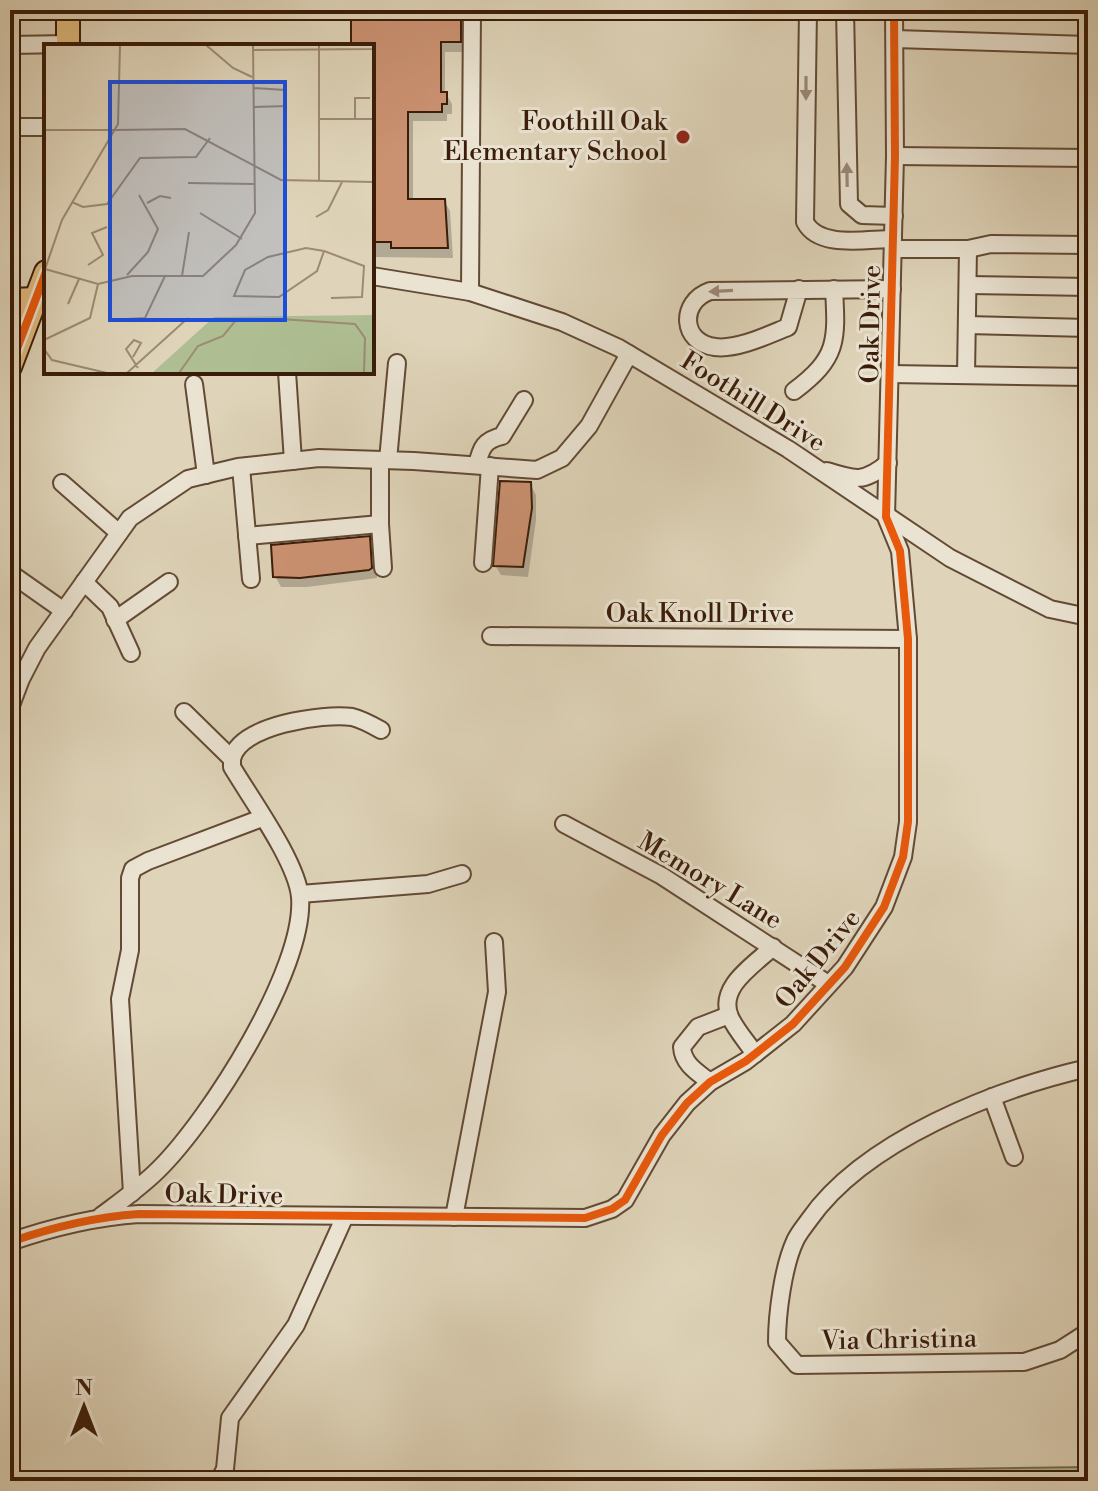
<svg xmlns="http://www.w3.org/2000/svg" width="1098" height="1491" font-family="'Libre Bodoni',serif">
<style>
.green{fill:#aebe92;stroke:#746d4e;stroke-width:2}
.shadow{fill:#0003}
.building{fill:#cb9272;stroke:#3a1c09;stroke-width:2}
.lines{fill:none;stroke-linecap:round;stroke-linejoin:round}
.minor-casing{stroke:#634a35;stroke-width:20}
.major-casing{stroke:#3a1c09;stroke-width:26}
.minor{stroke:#eae3d2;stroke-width:16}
.major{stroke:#e0ba7c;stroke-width:22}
.cycleway-casing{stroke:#eae3d2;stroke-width:13}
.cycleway{stroke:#e8590c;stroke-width:8}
.oneway{fill:#9b8978}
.poi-dot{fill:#8f2418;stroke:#eae3d2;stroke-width:3}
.labels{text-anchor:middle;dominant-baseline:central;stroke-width:6;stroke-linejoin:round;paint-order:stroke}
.poi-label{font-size:26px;fill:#3a1c09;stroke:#eae3d2;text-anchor:end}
.street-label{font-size:26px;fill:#3a1c09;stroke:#eae3d2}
.inset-road{fill:none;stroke:#9d8a73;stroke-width:2}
.view{fill:#1d4ed8;fill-opacity:0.15;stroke:#1d4ed8;stroke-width:4}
.inset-edge{fill:none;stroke:#3a1c09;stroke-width:4}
</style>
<rect width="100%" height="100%" fill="#dfd4b9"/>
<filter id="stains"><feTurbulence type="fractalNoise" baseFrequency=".0025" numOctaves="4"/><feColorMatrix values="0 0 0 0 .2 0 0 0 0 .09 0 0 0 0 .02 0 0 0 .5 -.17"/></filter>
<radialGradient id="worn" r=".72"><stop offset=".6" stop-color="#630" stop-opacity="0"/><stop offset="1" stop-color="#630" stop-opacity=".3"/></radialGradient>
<polygon class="green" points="1088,1467 1088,1481 641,1481 650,1473"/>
<g class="shadow">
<polygon points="353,10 466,10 466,52 445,52 445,92 452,104 452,114 447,114 447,121 413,121 413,201 444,201 450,211 453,258 372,257 372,46 353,46"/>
<polygon points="530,484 536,495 536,520 528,577 501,575 495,565"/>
<polygon points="369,539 375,549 377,578 307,587 281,587 275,576"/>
</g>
<g class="building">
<polygon points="351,10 461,10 461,42 441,42 441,92 447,92 447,104 442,104 442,112 408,112 408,199 445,199 448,248 391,248 391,242 372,242 372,46 351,46"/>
<polygon points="500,481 531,482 532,508 523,567 493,566"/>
<polygon points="370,536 372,568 369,570 300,578 273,577 271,545"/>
</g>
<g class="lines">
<defs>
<g id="minor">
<path d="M808 10 805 222C819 249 866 239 893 239"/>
<polyline points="845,10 849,204 862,215 894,216"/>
<polyline points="895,39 1088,45"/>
<polyline points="10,45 68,44"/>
<polyline points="10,127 46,127"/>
<polyline points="895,156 1088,158"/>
<polyline points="893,249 968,249 991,244 1088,245"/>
<polyline points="372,276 470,292 562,322 619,348 788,449 950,558 1050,609 1088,617"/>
<polyline points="968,285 1088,287"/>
<path d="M799 289 788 327C768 335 737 350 715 347 681 343 679 302 710 291L892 289"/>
<polyline points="470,292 472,10"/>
<polyline points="967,325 1088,328"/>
<polyline points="287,372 293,461"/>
<polyline points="890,374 1088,377"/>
<polyline points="966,375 968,249"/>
<polyline points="194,384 206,475"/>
<path d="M794 391C838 358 837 341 834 289"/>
<polyline points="380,460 380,524 383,568"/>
<polyline points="388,460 397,363"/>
<path d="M477 465C481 448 484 440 502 436L524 400"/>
<polyline points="241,467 251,579"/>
<path d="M827 471C855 480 864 483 888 463"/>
<polyline points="62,483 119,533"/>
<polyline points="247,536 380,524"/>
<polyline points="483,563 490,466"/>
<polyline points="10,573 64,611"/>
<polyline points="84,582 110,607 131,653"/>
<polyline points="115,620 169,582"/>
<polyline points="491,636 908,639"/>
<polyline points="10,708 21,679 37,648 130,518 188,479 238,467 319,458 414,461 537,470 562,458 589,426 629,354"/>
<path d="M232 759C239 725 323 713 352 717 361 719 372 725 381 730"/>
<polyline points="564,824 662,876 828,984"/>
<polyline points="300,894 428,884 462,874"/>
<path d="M755 1054C747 1042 736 1030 730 1017 717 987 754 965 773 947"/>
<path d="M1088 1068C996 1089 864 1141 809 1220 804 1227 798 1234 795 1241 783 1267 777 1314 777 1342L797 1365 1024 1362 1060 1350 1088 1332"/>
<path d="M710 1082C697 1072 683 1064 682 1047L698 1027 729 1015"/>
<polyline points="992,1097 1014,1157"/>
<polyline points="132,1193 120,999 130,950 130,878 133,869 148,861 262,818"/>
<path d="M101 1216C121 1201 141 1187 158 1170 209 1120 306 968 300 897 297 862 251 799 232 767V759L184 712"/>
<polyline points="454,1217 497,992 494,942"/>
<path d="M10 1242C53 1227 94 1217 139 1214L585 1218 612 1209 625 1200 662 1135 687 1103 710 1082 746 1061 793 1024 845 967 884 907 903 857 908 822V639L900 551 886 517 895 156 894 10"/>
<polyline points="219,1481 225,1469 230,1418 296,1325 345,1216"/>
</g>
<g id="major">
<polyline points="68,10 68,46"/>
<polyline points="10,300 37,299"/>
<polyline points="10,367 46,272"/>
</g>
</defs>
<use href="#minor" class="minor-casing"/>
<use href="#major" class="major-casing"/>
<use href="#minor" class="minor"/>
<use href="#major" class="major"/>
<defs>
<g id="cycleway">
<polyline points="10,367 46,272"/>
<path d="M10 1242C53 1227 94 1217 139 1214L585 1218 612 1209 625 1200 662 1135 687 1103 710 1082 746 1061 793 1024 845 967 884 907 903 857 908 822V639L900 551 886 517 895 156 894 10"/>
</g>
</defs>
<use href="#cycleway" class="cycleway-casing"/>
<use href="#cycleway" class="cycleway"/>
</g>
<defs><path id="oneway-solid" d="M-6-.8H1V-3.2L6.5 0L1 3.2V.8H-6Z" transform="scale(2)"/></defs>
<g class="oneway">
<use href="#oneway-solid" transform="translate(806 88) rotate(90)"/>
<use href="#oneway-solid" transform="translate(847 175) rotate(-91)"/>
<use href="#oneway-solid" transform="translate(721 291) rotate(177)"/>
</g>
<circle class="poi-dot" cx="683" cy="137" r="8"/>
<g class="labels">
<g class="poi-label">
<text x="667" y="122">Foothill Oak<tspan x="667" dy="30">Elementary School</tspan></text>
</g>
<g class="street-label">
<text transform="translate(871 324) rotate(-89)">Oak Drive</text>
<text transform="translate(753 402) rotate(32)">Foothill Drive</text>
<text x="700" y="614">Oak Knoll Drive</text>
<text transform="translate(710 881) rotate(31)">Memory Lane</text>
<text transform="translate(818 959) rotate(-51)">Oak Drive</text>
<text transform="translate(224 1195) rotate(1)">Oak Drive</text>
<text transform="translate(899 1340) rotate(-1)">Via Christina</text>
</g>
</g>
<g transform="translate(44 44)">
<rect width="330" height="330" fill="#dfd4b9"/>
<path d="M330 271V329H108L170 273Z" fill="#aebe92"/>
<path class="inset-road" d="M162 1 189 24 208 33M209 6 329 5V1M209 44 241 46 242 62 209 63M276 75H330M311 75V54H326M0 86H72M72 86 141 85 237 136 330 138M275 137V1M144 139 211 140M28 158 39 163 63 160 96 114 152 113 166 94M103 159 116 152 127 154M156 169 198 195M272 173 284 166 298 138M280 207 273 227 235 253 190 252 201 226 224 213 262 204 280 207 320 222 318 253 287 254M44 221 59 211 48 189 63 183M1 225 54 240 88 232H159L192 201 211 169 209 1M0 228 18 176 74 80 76 1M83 231 104 208 114 185 95 151M138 232 145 188M24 260 35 235M83 275 101 274 121 232M0 296 46 274 54 240M0 305 8 316 63 329M89 313 97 299 90 296 82 305 94 324M83 329 144 274M135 329 154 302 179 292 192 276 236 275 311 280 321 294 320 329"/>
<path class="view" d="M66 38H241V276H66Z"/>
<rect width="330" height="330" class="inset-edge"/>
</g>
<rect width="1098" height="1491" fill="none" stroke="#dfd4b9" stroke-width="40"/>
<rect x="12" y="12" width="1074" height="1467" fill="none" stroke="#3a1c09" stroke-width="4"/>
<rect x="20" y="20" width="1058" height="1451" fill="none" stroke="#3a1c09" stroke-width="2"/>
<g transform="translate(84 1407)" stroke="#eae3d2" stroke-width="6" paint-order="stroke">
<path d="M0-6L14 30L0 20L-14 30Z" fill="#3a1c09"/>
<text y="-12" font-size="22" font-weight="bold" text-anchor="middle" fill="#3a1c09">N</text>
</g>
<rect width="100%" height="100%" filter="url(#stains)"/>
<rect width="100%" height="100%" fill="url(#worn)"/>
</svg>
